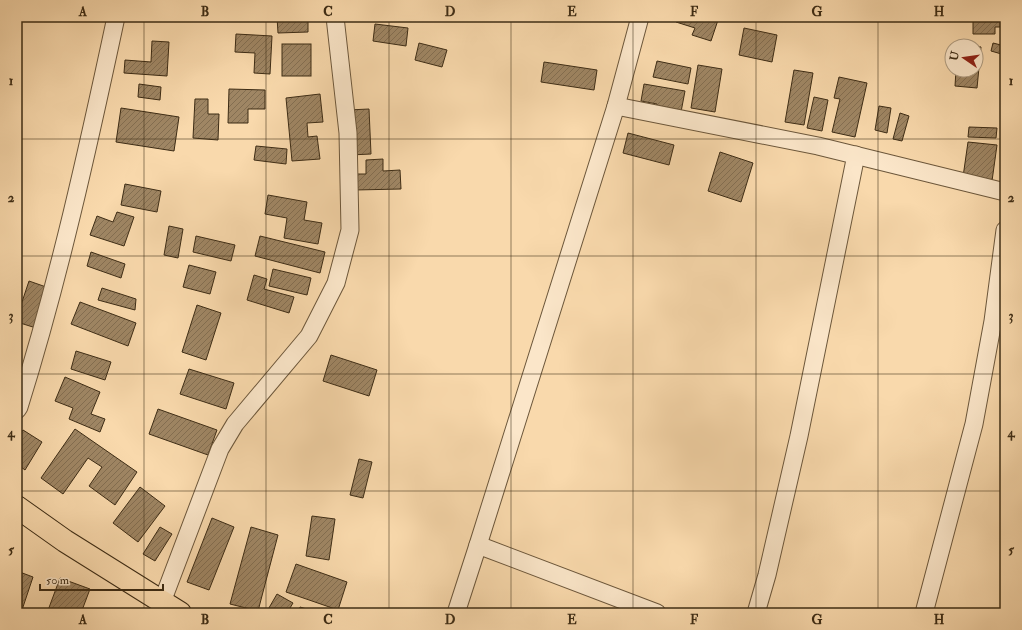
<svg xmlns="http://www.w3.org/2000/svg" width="1022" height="630" font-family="'IM FELL Double Pica',serif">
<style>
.building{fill:url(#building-hatch);stroke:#3d2c15}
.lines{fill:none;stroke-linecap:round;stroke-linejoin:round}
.street-casing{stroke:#6c573b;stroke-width:19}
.primary-casing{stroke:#3d2c15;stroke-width:24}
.street{stroke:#fbe6c9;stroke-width:17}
.primary{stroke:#f9d9ac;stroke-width:22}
.grid{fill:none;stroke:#3d2c15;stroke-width:1;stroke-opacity:0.55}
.neatline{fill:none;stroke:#3d2c15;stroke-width:1.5}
.grid-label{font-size:13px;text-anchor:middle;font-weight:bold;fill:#3d2c15}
</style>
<defs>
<pattern id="building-hatch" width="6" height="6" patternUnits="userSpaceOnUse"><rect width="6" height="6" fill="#9f8664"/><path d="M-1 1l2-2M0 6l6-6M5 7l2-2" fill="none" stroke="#836e51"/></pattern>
</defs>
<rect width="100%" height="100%" fill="#f9d9ac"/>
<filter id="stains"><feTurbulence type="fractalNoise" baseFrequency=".005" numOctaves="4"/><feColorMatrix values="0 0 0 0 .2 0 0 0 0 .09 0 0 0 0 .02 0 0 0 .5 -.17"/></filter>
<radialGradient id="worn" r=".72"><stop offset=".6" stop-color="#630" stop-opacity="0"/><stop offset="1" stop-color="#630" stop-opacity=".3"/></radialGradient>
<g class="building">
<polygon points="277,17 308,17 308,32 278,33"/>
<polygon points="677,17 719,17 711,41 692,35 695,28 676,22"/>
<polygon points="973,17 1005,17 1005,27 995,27 995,34 973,34"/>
<polygon points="375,24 408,28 406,46 373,41"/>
<polygon points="744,28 777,35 772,62 739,55"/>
<polygon points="236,34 272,36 270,74 254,73 255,53 235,52"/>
<polygon points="152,41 169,42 167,76 124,73 125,60 151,62"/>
<polygon points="419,43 447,50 442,67 415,60"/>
<polygon points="993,43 1005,46 1005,55 991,51"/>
<rect x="282" y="44" width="29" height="32"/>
<polygon points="976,46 981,47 977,88 955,86 956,70 976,70"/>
<polygon points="657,61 691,68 688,84 653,77"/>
<polygon points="544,62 597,70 594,90 541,82"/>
<polygon points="698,65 722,69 715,112 691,108"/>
<polygon points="794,70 813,73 804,125 785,122"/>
<polygon points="839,77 867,83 855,137 832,132 840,99 834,98"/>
<polygon points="139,84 161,87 160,100 138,97"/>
<polygon points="644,84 685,91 681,112 656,108 657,104 641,101"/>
<polygon points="229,89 265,90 265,109 248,109 248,123 228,123"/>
<polygon points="320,94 323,122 307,123 308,137 317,136 320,159 292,161 286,98"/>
<polygon points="814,97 828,100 822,131 807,128"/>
<polygon points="195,99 208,99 208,114 219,114 218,140 193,138"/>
<polygon points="879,106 891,108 887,133 875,130"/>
<polygon points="121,108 179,117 174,151 116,142"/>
<polygon points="369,109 371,154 350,155 348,110"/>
<polygon points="900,113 909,116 902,141 893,139"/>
<polygon points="969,127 997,128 996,138 968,137"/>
<polygon points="628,133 674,145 669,165 623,153"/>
<polygon points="968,142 997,145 992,181 963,177"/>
<polygon points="256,146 287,149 286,164 254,160"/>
<polygon points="720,152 753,163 741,202 708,191"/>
<polygon points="383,159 383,171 400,170 401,189 355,190 355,174 366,174 366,160"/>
<polygon points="125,184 161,191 157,212 121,205"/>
<polygon points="268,195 307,202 304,220 322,223 318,244 284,238 287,218 265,214"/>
<polygon points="117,212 134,217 124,246 90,235 97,216 113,222"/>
<polygon points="169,226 183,229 178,258 164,255"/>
<polygon points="196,236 235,245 231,261 193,252"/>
<polygon points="260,236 325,252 320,273 255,256"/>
<polygon points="91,252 125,264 121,278 87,266"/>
<polygon points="189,265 216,272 210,294 183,287"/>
<polygon points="273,269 311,278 307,295 269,286"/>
<polygon points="254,275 267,279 264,289 294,297 289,313 247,300"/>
<polygon points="29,281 49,288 36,328 17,322 17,317"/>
<polygon points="102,288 136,299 135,310 98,300"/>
<polygon points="80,302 136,323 128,346 71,324"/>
<polygon points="197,305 221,313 206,360 182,352"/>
<polygon points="76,351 111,362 105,380 71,369"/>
<polygon points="331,355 377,370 369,396 323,381"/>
<polygon points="189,369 234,383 226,409 180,394"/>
<polygon points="65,377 100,392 91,414 105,419 100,432 69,419 73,408 55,401"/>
<polygon points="158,409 217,430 208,455 149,434"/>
<polygon points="75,429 137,472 115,505 89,486 102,467 88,458 63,494 41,478"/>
<polygon points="23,430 42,442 25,470 17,464 17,438"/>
<polygon points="359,459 372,462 363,498 350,495"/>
<polygon points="140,487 165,506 138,542 113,523"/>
<polygon points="312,516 335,519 329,560 306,556"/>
<polygon points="212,518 234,527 209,590 187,582"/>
<polygon points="160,527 172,534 155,561 143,554"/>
<polygon points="251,527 278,535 258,611 230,604"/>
<polygon points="296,564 347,582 338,610 286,592"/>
<polygon points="17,571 33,577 21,613 17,613"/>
<polygon points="60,578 90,589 81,613 47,613"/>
<polygon points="277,594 293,603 287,613 266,613"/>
<polygon points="300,607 320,613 298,613"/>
</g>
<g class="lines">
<defs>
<g id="street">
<polyline points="616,106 818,146 1005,192"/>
<path d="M17 410 19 407C59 279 88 148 116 17"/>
<polyline points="478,545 657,613"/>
<polyline points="162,602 220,449 235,424 309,336 336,283 350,230 348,133 335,17"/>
<polyline points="456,613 478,545 616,106 640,17"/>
<polyline points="756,613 767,575 799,436 856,155"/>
<polyline points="924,613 974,424 993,321 1005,230"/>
</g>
<polyline id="primary" points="17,507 65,541 180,613"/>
</defs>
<use href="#street" class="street-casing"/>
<use href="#primary" class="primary-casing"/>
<use href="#street" class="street"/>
<use href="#primary" class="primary"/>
</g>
<path class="grid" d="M144 17V613M266 17V613M389 17V613M511 17V613M633 17V613M756 17V613M878 17V613M17 139H1005M17 256H1005M17 374H1005M17 491H1005"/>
<rect width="1022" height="630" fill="none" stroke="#f9d9ac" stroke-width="44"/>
<g transform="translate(964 58) rotate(283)"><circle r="19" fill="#fbe6c9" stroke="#af9c81"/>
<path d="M0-3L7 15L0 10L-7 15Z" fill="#8f2418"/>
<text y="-6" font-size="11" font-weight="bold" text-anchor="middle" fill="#3d2c15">U</text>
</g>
<path d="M40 584v6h123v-6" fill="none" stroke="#3d2c15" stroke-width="2"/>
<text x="46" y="584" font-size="12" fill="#3d2c15" stroke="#fbe6c9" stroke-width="3" paint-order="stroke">50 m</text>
<rect x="22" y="22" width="978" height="586" class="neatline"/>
<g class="grid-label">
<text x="83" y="16">A</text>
<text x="205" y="16">B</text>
<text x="328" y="16">C</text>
<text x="450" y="16">D</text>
<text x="572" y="16">E</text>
<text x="694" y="16">F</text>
<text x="817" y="16">G</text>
<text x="939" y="16">H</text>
<text x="11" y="85">1</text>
<text x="1011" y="85">1</text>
<text x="11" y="202">2</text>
<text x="1011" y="202">2</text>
<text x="11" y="320">3</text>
<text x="1011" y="320">3</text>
<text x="11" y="437">4</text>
<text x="1011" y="437">4</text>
<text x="11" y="554">5</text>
<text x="1011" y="554">5</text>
<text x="83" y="624">A</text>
<text x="205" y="624">B</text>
<text x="328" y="624">C</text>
<text x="450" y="624">D</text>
<text x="572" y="624">E</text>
<text x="694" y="624">F</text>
<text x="817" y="624">G</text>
<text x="939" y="624">H</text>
</g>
<rect width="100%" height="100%" filter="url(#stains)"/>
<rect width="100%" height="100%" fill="url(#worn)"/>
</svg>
